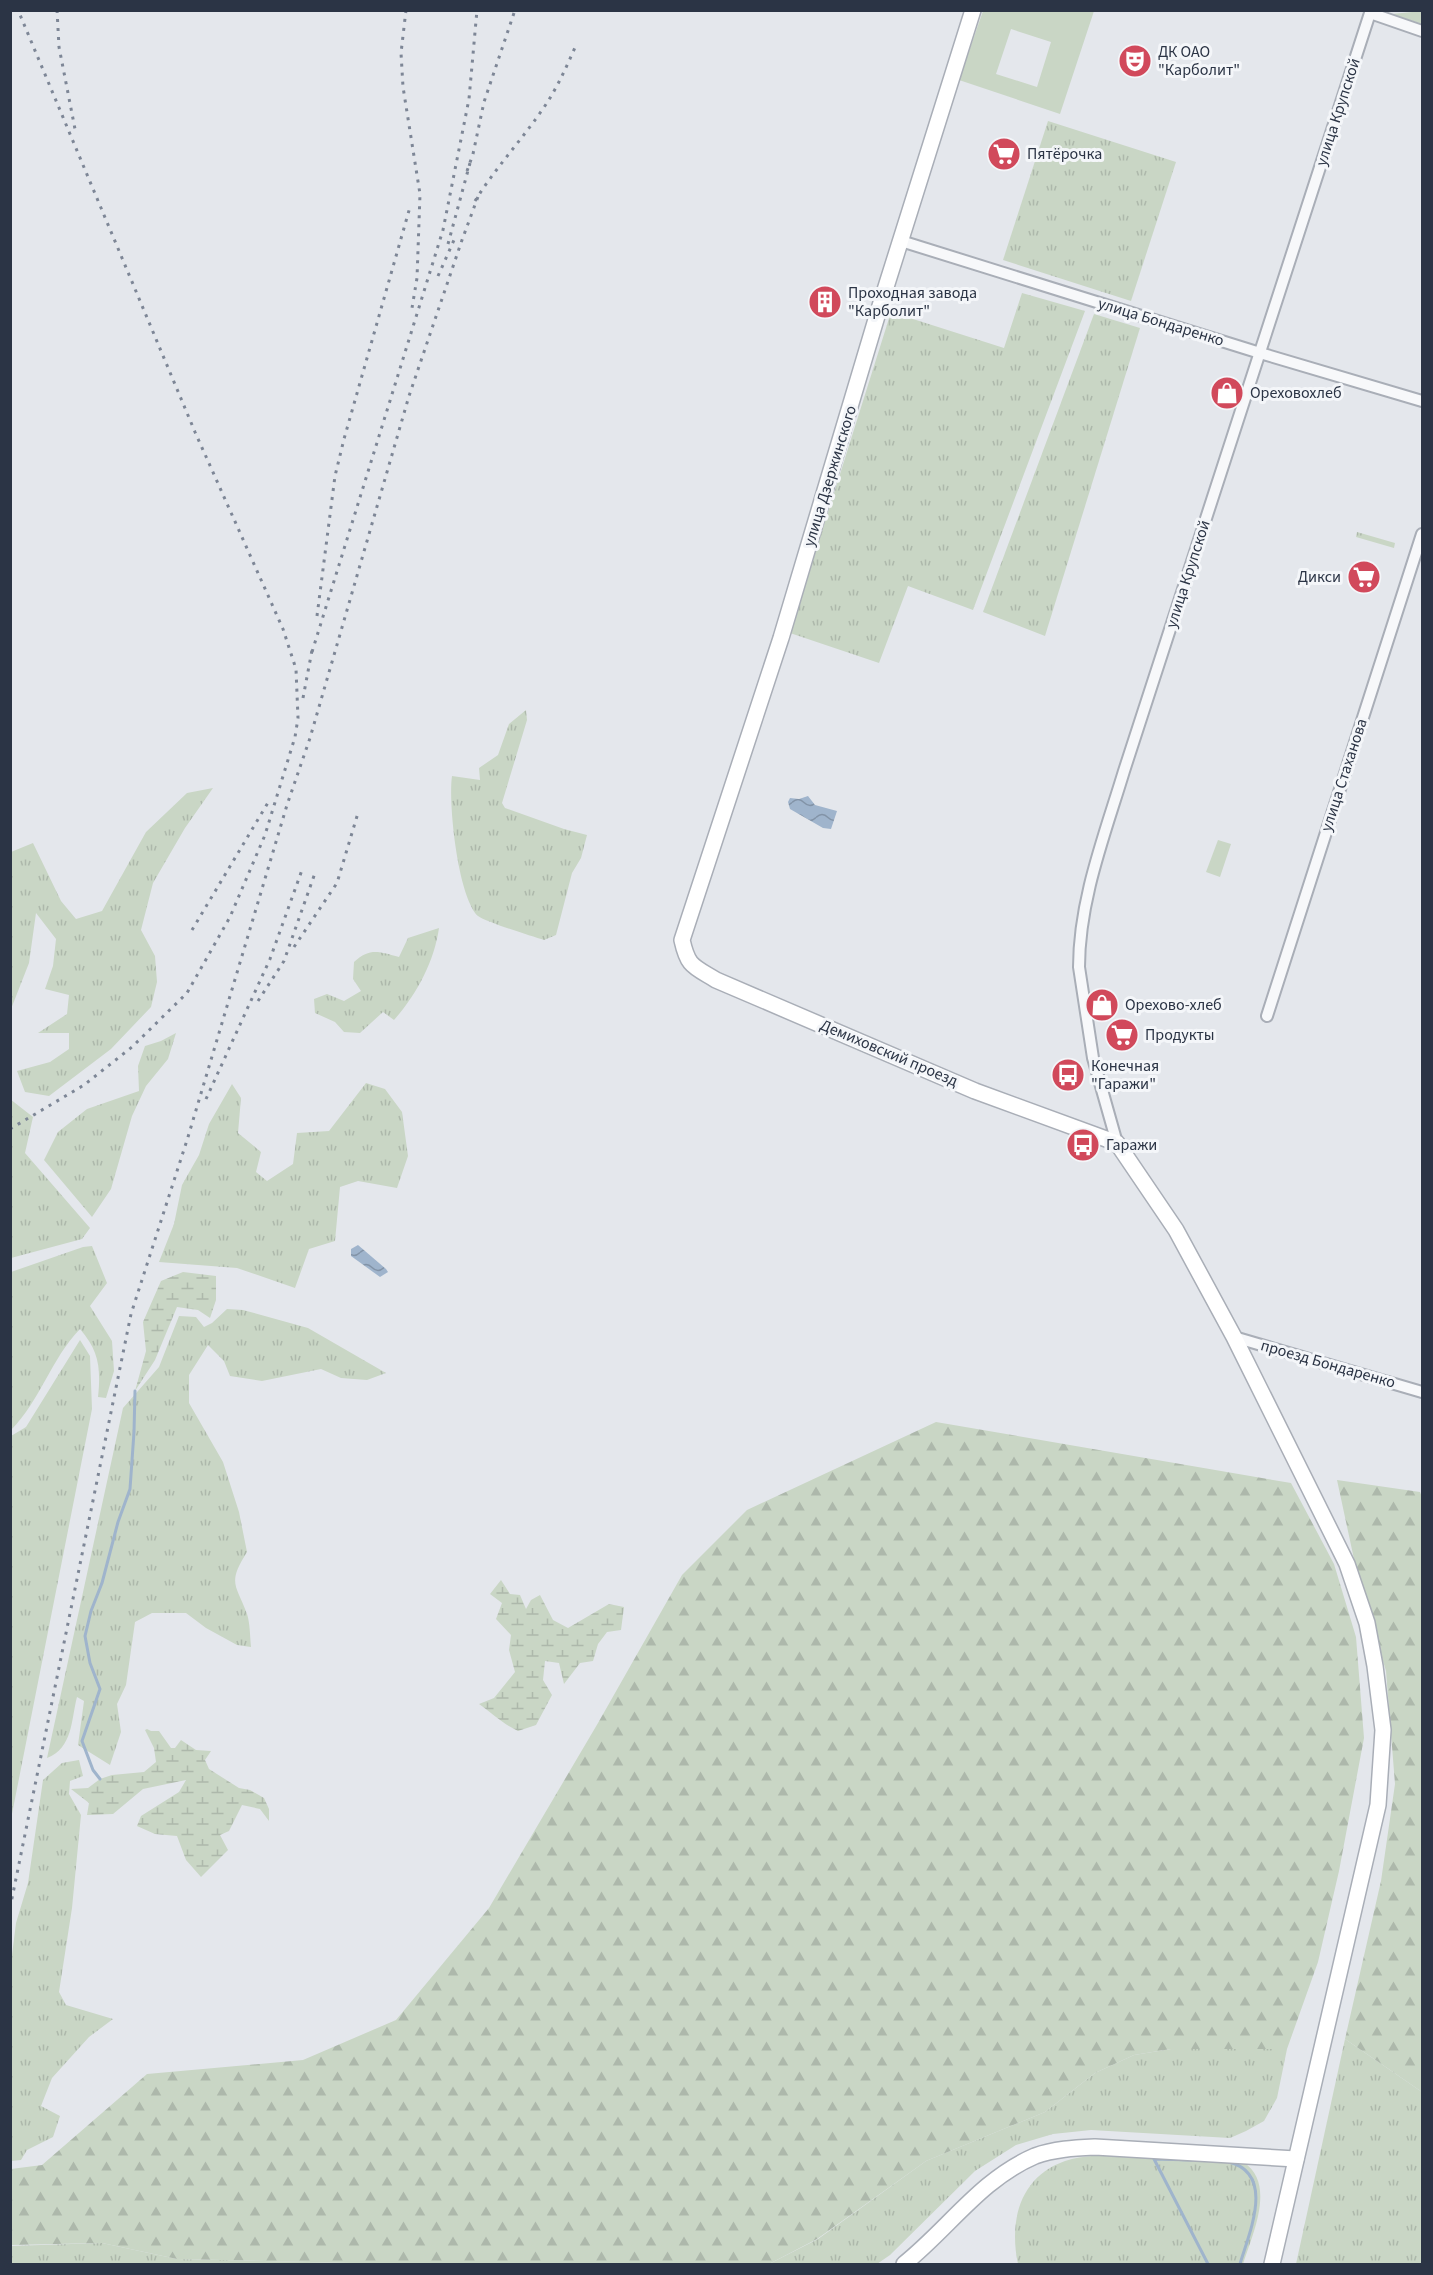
<svg xmlns="http://www.w3.org/2000/svg" width="1433" height="2275" font-family="'Source Sans 3',sans-serif">
<style>
.grass{fill:url(#grass-tufts)}
.forest{fill:url(#forest-firs)}
.wetland{fill:url(#wetland-marsh)}
.park{fill:#c9d6c5;fill-rule:evenodd}
.water{fill:url(#water-waves)}
.lines{fill:none;stroke-linecap:round;stroke-linejoin:round}
.stream{stroke:#9fb4cc;stroke-width:3}
.street-casing{stroke:#a9aeb7;stroke-width:14}
.secondary-casing{stroke:#a9aeb7;stroke-width:18}
.street{stroke:#f7f8fa;stroke-width:10}
.secondary{stroke:#fff;stroke-width:15}
.rail{stroke:#7d8696;stroke-width:3;stroke-dasharray:3 6;stroke-linecap:butt}
.labels{text-anchor:middle;dominant-baseline:central;stroke-width:6;stroke-linejoin:round;paint-order:stroke}
.poi-label{font-size:16px;fill:#2b3445;stroke:#f4f6f9;text-anchor:start}
.street-label{font-size:16px;fill:#2b3445;stroke:#f4f6f9}
</style>
<defs>
<pattern id="grass-tufts" width="24" height="20" patternUnits="userSpaceOnUse" patternTransform="scale(1.5)"><rect width="24" height="20" fill="#c9d6c5"/><path d="M3 7l-1-3M5 7V3M7 7l1-3M15 17l-1-3M17 17v-4M19 17l1-3" fill="none" stroke="#adb8ab"/></pattern>
<pattern id="forest-firs" width="22" height="20" patternUnits="userSpaceOnUse" patternTransform="scale(1.5)"><rect width="22" height="20" fill="#c9d6c5"/><path d="M5 1l3.5 6h-7zM16 11l3.5 6h-7z" fill="#adb8ab"/></pattern>
<pattern id="wetland-marsh" width="20" height="14" patternUnits="userSpaceOnUse" patternTransform="scale(1.5)"><rect width="20" height="14" fill="#c9d6c5"/><path d="M1 5h8M5 5V1M11 12h8M15 12V8" fill="none" stroke="#adb8ab"/></pattern>
<pattern id="water-waves" width="16" height="10" patternUnits="userSpaceOnUse" patternTransform="scale(1.5)"><rect width="16" height="10" fill="#9fb4cc"/><path d="M0 5q4-4 8 0t8 0" fill="none" stroke="#8293a7"/></pattern>
</defs>
<rect width="100%" height="100%" fill="#e4e7ec"/>
<g class="grass">
<polygon points="1422,11 1422,24 1392,14"/>
<polygon points="1048,121 1176,162 1131,301 1003,260"/>
<polygon points="1022,293 1085,311 973,610 908,586 879,663 790,633 891,312 1004,348"/>
<polygon points="1094,314 1140,328 1045,636 983,612"/>
<polygon points="1357,532 1395,543 1394,548 1356,537"/>
<path d="M526 710 527 720 502 803 505 808 564 829 587 835 581 858 572 873 556 935 544 940C531 936 486 922 478 916 458 897 448 803 452 776L480 780 479 768 498 755 509 724Z"/>
<polygon points="213,788 185,828 153,883 141,930 155,956 157,982 151,1007 111,1049 49,1096 25,1092 17,1071 50,1062 69,1049 69,1033 38,1033 67,1014 69,995 45,989 53,966 56,939 36,913 29,963 11,1009 11,852 33,843 61,901 76,919 102,911 146,832 187,793"/>
<path d="M439 928C434 962 417 994 394 1020L383 1012 360 1033 344 1032 335 1022 315 1013 314 999 327 994 344 1001 361 991 353 979 354 962C370 947 380 952 399 957L408 938Z"/>
<polygon points="176,1033 168,1059 146,1086 132,1116 111,1189 92,1217 44,1160 58,1132 87,1109 139,1091 138,1066 145,1046 161,1041"/>
<polygon points="366,1083 385,1089 402,1112 408,1156 397,1188 358,1181 340,1187 335,1241 309,1249 295,1288 237,1268 159,1262 174,1224 182,1185 199,1155 209,1124 232,1084 241,1098 238,1133 261,1152 256,1172 267,1181 293,1164 297,1133 329,1131"/>
<polygon points="10,1099 33,1117 25,1153 90,1228 82,1239 11,1258"/>
<path d="M92 1246 107 1283 90 1306 112 1341 114 1371 106 1398 98 1397C101 1368 99 1351 80 1329 51 1359 40 1401 11 1430V1272L83 1247Z"/>
<path d="M227 1309 243 1310 308 1328 386 1373 367 1380 341 1378 321 1369 262 1381 230 1376 224 1361 208 1345 189 1375V1403L223 1462 239 1512 247 1552C227 1584 236 1584 247 1614 250 1623 250 1636 251 1647L237 1645 206 1628 186 1613H152L135 1622 126 1685 117 1704 121 1732 110 1765 78 1745 84 1701 77 1697C71 1720 73 1748 47 1758L123 1408 159 1367 179 1316 196 1317 204 1327 212 1323Z"/>
<polygon points="80,1340 90,1356 92,1409 11,1819 11,1436 26,1427"/>
<polygon points="79,1760 83,1776 70,1781 69,1794 81,1815 72,1908 59,1992 66,2005 113,2019 89,2037 52,2078 41,2106 60,2116 53,2137 27,2150 21,2160 11,2161 10,1971 16,1923 28,1883 43,1780 62,1763"/>
<polygon points="1345,2039 1422,2092 1422,2264 1296,2264"/>
<polygon points="1171,2049 1287,2049 1277,2098 1264,2121 1246,2131 1230,2138 1091,2130 1053,2134 1016,2145 975,2171 890,2255 877,2264 769,2264 818,2239 926,2161 1045,2112 1095,2073 1134,2055"/>
<path d="M1125 2154 1243 2162C1277 2183 1252 2235 1243 2264H1018C1009 2222 1019 2177 1065 2161 1083 2155 1105 2155 1125 2154Z"/>
<polygon points="102,2243 177,2259 392,2264 11,2264 10,2246"/>
</g>
<g class="forest">
<polygon points="936,1422 1291,1483 1334,1564 1356,1637 1364,1738 1339,1871 1318,1962 1287,2049 1171,2049 1134,2055 1095,2073 1045,2112 926,2161 817,2239 769,2264 392,2264 177,2259 102,2243 11,2245 11,2169 42,2165 147,2074 303,2060 396,2020 489,1908 598,1723 682,1575 747,1510"/>
<polygon points="1337,1480 1420,1492 1422,1497 1422,2092 1345,2039 1381,1881 1395,1784 1386,1671 1357,1573"/>
</g>
<g class="wetland">
<polygon points="183,1272 216,1276 216,1300 210,1318 198,1310 177,1307 155,1360 135,1391 146,1351 143,1322 161,1281"/>
<path d="M501 1580 510 1594 520 1595 526 1609 531 1600 540 1595 553 1620 568 1628 609 1604 624 1607 621 1630 607 1632 598 1644 593 1661 580 1663 564 1684 559 1663 545 1661 543 1680 552 1695 536 1725 518 1731C503 1724 493 1714 479 1704L494 1698 515 1672 509 1650 511 1635 496 1619 502 1603 490 1594Z"/>
<polygon points="147,1729 151,1731 159,1731 171,1748 175,1748 181,1740 196,1750 211,1751 205,1760 209,1769 239,1788 250,1790 264,1798 269,1809 269,1821 260,1809 242,1805 229,1831 220,1835 228,1850 201,1877 186,1860 177,1836 155,1834 137,1826 141,1816 179,1792 186,1780 143,1789 113,1814 87,1815 89,1803 71,1789 88,1788 100,1779 112,1775 144,1772 156,1762 154,1748 145,1730"/>
</g>
<g class="park">
<path d="M983 11H1094L1060 114 959 80ZM1011 29 1051 42 1037 87 996 74Z"/>
<polygon points="1218,840 1231,844 1220,877 1206,872"/>
</g>
<g class="water">
<polygon points="808,796 815,805 837,811 831,829 823,828 790,809 788,802 790,798 799,799"/>
<polygon points="358,1245 386,1269 388,1272 380,1277 351,1256 351,1249"/>
</g>
<g class="lines">
<g class="stream">
<polyline points="100,1779 93,1770 82,1741 100,1689 90,1663 85,1636 91,1611 102,1583 118,1522 130,1489 134,1432 135,1391"/>
<polyline points="1192,2160 1154,2159 1208,2264"/>
<path d="M1229 2162C1276 2174 1249 2233 1240 2264"/>
</g>
<defs>
<g id="street">
<polyline points="1370,13 1422,31"/>
<polyline points="901,241 1260,353 1422,401"/>
<polyline points="1267,1016 1422,534"/>
<path d="M1117 1143 1093 1058 1079 967C1079 900 1105 834 1124 771L1371 10"/>
<polyline points="1234,1337 1422,1392"/>
</g>
<g id="secondary">
<path d="M973 10 880 306 781 638 682 940C688 967 693 966 716 980L975 1091 1117 1143 1176 1230 1234 1337 1347 1564 1367 1623 1375 1666 1383 1730 1378 1805 1272 2264"/>
<path d="M904 2264C949 2228 981 2179 1035 2156 1054 2149 1075 2148 1095 2147L1296 2159"/>
</g>
</defs>
<use href="#street" class="street-casing"/>
<use href="#secondary" class="secondary-casing"/>
<use href="#street" class="street"/>
<use href="#secondary" class="secondary"/>
<g class="rail">
<polyline points="57,10 59,47 75,129"/>
<polyline points="406,10 401,53 403,87 420,194 417,278 412,308"/>
<polyline points="467,171 473,154 484,102 515,10"/>
<path d="M475 201C494 170 519 143 540 113 556 91 566 68 577 43"/>
<polyline points="448,244 470,163"/>
<polyline points="438,276 454,240"/>
<polyline points="317,616 335,476 344,439 410,207"/>
<polyline points="312,652 443,230 469,99 477,10"/>
<polyline points="303,698 313,645"/>
<polyline points="192,930 269,801"/>
<polyline points="294,947 337,883 358,813"/>
<polyline points="258,1001 284,961 315,873"/>
<polyline points="206,1099 270,959 302,870"/>
<polyline points="10,1129 84,1085 132,1047 187,993 230,917 265,835 295,737 298,718 296,669 283,629 195,432 18,10"/>
<polyline points="10,1908 131,1314 188,1137 287,805 310,738 409,396 462,240 479,194"/>
</g>
</g>
<defs>
<symbol id="theatre-disc" viewBox="-11 -11 22 22"><circle r="9.5" fill="#d1495b" stroke="#f4f6f9"/><path d="M-5-5.5Q0-4 5-5.5V0Q5 5 0 6Q-5 5-5 0ZM-3.3-2.5H-1v1.5H-3.3ZM1-2.5H3.3v1.5H1ZM-2.8 1Q0 5.5 2.8 1Z" fill="#fff"/></symbol>
<symbol id="supermarket-disc" viewBox="-11 -11 22 22"><circle r="9.5" fill="#d1495b" stroke="#f4f6f9"/><path d="M-6-5.5h2.5l.6 2H6L4.5 2H-2.5L-4.4-4H-6ZM-1.5 3.2a1.3 1.3 0 1 0 .1 0ZM3 3.2a1.3 1.3 0 1 0 .1 0Z" fill="#fff"/></symbol>
<symbol id="building-disc" viewBox="-11 -11 22 22"><circle r="9.5" fill="#d1495b" stroke="#f4f6f9"/><path d="M-4-6H4V6H1V3H-1V6H-4ZM-2.5-4.3h1.7v1.8h-1.7ZM.8-4.3h1.7v1.8H.8ZM-2.5-1h1.7V.8h-1.7ZM.8-1h1.7V.8H.8Z" fill="#fff"/></symbol>
<symbol id="shop-disc" viewBox="-11 -11 22 22"><circle r="9.5" fill="#d1495b" stroke="#f4f6f9"/><path d="M-5-2.5h2.3a2.7 3.5 0 0 1 5.4 0H5L5.5 6h-11ZM-1.5-2.5h3a1.5 2.3 0 0 0-3 0Z" fill="#fff"/></symbol>
<symbol id="bus-disc" viewBox="-11 -11 22 22"><circle r="9.5" fill="#d1495b" stroke="#f4f6f9"/><path d="M-5-6H5V4H4V6H2V4H-2V6H-4V4H-5ZM-3.5-4V0h7V-4ZM-3.5 1.2v1.5H-2V1.2ZM2 1.2v1.5H3.5V1.2Z" fill="#fff"/></symbol>
</defs>
<g fill-rule="evenodd">
<use href="#theatre-disc" x="1116" y="42" width="38" height="38"/>
<use href="#supermarket-disc" x="985" y="135" width="38" height="38"/>
<use href="#building-disc" x="806" y="283" width="38" height="38"/>
<use href="#shop-disc" x="1208" y="374" width="38" height="38"/>
<use href="#supermarket-disc" x="1345" y="558" width="38" height="38"/>
<use href="#shop-disc" x="1083" y="986" width="38" height="38"/>
<use href="#supermarket-disc" x="1103" y="1016" width="38" height="38"/>
<use href="#bus-disc" x="1049" y="1056" width="38" height="38"/>
<use href="#bus-disc" x="1064" y="1126" width="38" height="38"/>
</g>
<g class="labels">
<g class="poi-label">
<text x="1158" y="52">ДК ОАО<tspan x="1158" dy="18">"Карболит"</tspan></text>
<text x="1027" y="154">Пятёрочка</text>
<text x="848" y="293">Проходная завода<tspan x="848" dy="18">"Карболит"</tspan></text>
<text x="1250" y="393">Ореховохлеб</text>
<text x="1341" y="577" text-anchor="end">Дикси</text>
<text x="1125" y="1005">Орехово-хлеб</text>
<text x="1145" y="1035">Продукты</text>
<text x="1091" y="1066">Конечная<tspan x="1091" dy="18">"Гаражи"</tspan></text>
<text x="1106" y="1145">Гаражи</text>
</g>
<g class="street-label">
<text transform="translate(1338 112) rotate(-72)">улица Крупской</text>
<text transform="translate(1161 322) rotate(17)">улица Бондаренко</text>
<text transform="translate(830 476) rotate(-73)">улица Дзержинского</text>
<text transform="translate(1188 574) rotate(-72)">улица Крупской</text>
<text transform="translate(1344 775) rotate(-72)">улица Стаханова</text>
<text transform="translate(889 1053) rotate(23)">Демиховский проезд</text>
<text transform="translate(1328 1364) rotate(16)">проезд Бондаренко</text>
</g>
</g>
<rect width="1433" height="2275" fill="none" stroke="#2b3445" stroke-width="24"/>
</svg>
